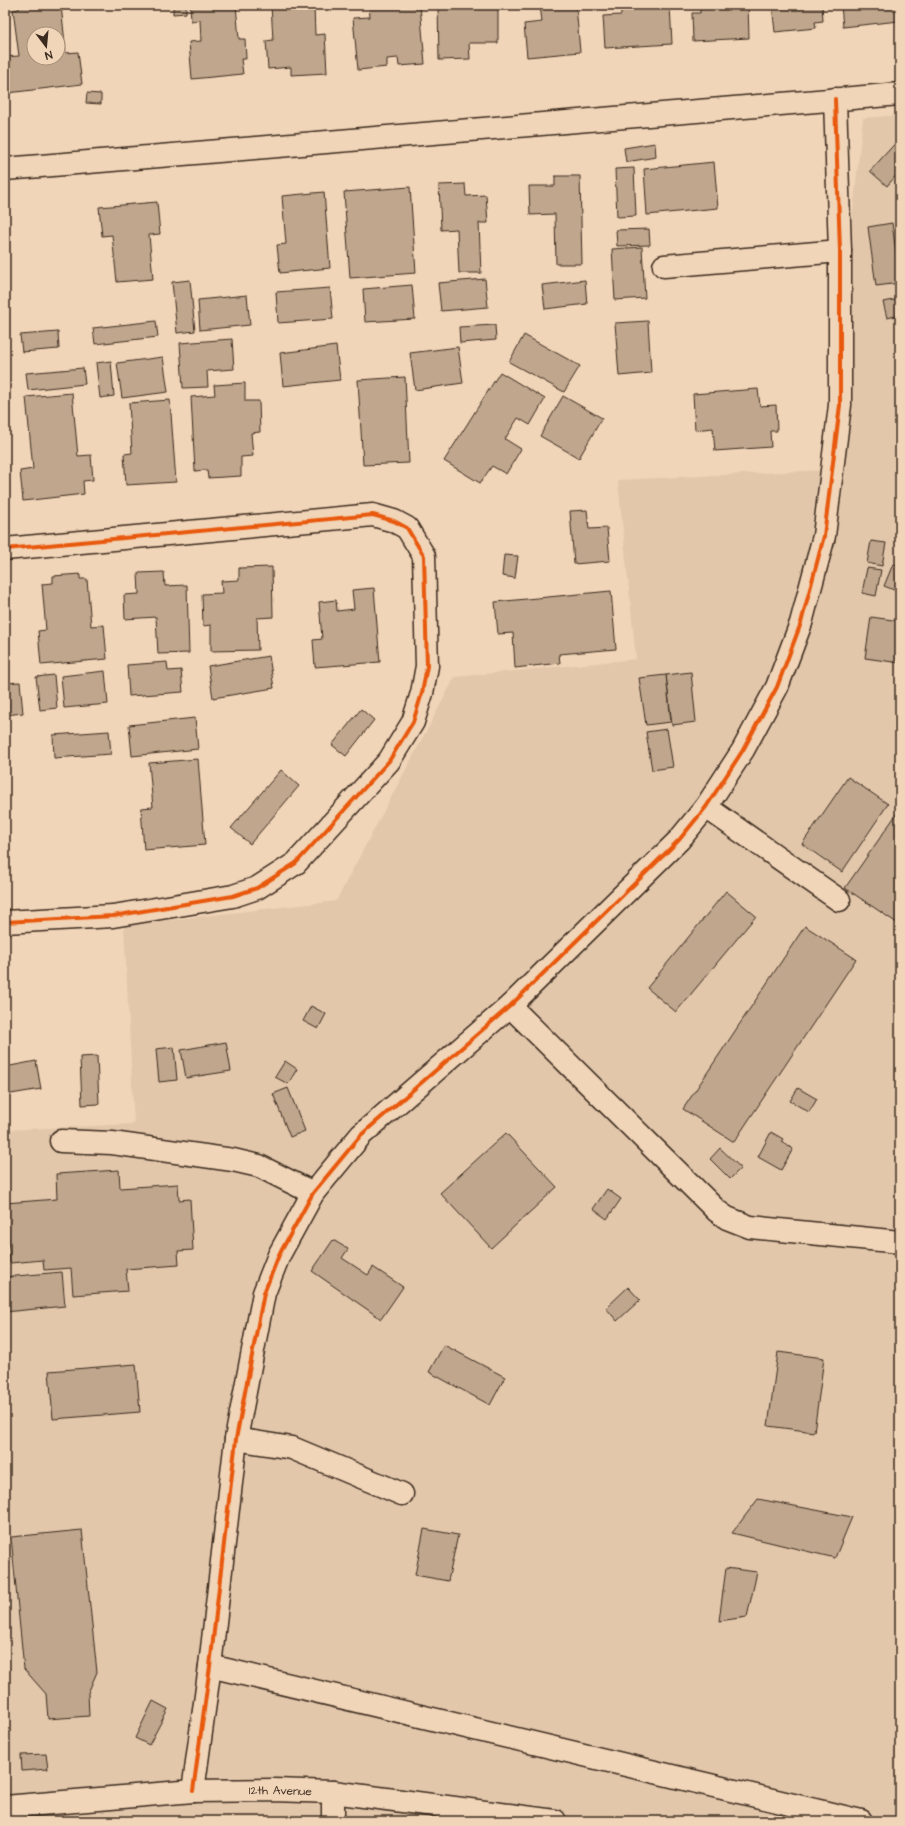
<svg xmlns="http://www.w3.org/2000/svg" width="905" height="1826" font-family="'Architects Daughter',sans-serif">
<style>
.built{fill:#e2c7ab}
.building{fill:#bfa68d;stroke:#3b2a1e;fill-rule:evenodd}
.lines{fill:none;stroke-linecap:round;stroke-linejoin:round}
.minor-casing{stroke:#3b2a1e;stroke-width:25}
.minor{stroke:#f1d5b8;stroke-width:22}
.cycleway-casing{stroke:#f1d5b8;stroke-width:6}
.cycleway{stroke:#e8590c;stroke-width:4}
.labels{text-anchor:middle;dominant-baseline:central;stroke-width:3.5;stroke-linejoin:round;paint-order:stroke}
.street-label{font-size:12px;fill:#3b2a1e;stroke:#f1d5b8}
</style>
<rect width="100%" height="100%" fill="#f1d5b8"/>
<filter id="ink" filterUnits="userSpaceOnUse"><feTurbulence type="fractalNoise" baseFrequency=".025" numOctaves="2"/><feDisplacementMap in="SourceGraphic" scale="8" xChannelSelector="R" yChannelSelector="G"/><feConvolveMatrix kernelMatrix="1 2 1 2 8 2 1 2 1" color-interpolation-filters="sRGB"/></filter>
<g filter="url(#ink)">
<polygon class="built" points="900,115 900,1821 5,1821 5,1130 134,1124 124,925 336,901 455,677 636,659 618,480 825,470 863,118"/>
<g class="building">
<path d="M19 5H61L66 53 78 52 82 84 8 93 5 57 19 56 13 10 19 9ZM34 34H58V58H34Z"/>
<polygon points="173,5 186,5 186,13 173,14"/>
<polygon points="190,5 236,5 239,39 245,39 246,59 241,59 243,74 192,79 189,42 201,41 200,20 191,21"/>
<polygon points="271,5 314,5 315,35 325,34 327,73 291,75 291,67 268,69 266,41 273,40"/>
<polygon points="369,5 374,5 374,6 420,5 425,64 399,66 398,58 387,59 387,67 358,70 353,18 370,17"/>
<polygon points="438,5 498,5 498,43 469,43 470,59 439,60"/>
<polygon points="540,5 576,5 580,52 527,57 524,24 542,22"/>
<polygon points="621,5 670,5 672,44 605,48 603,16 621,15"/>
<polygon points="700,5 748,5 749,38 693,41 692,13 700,13"/>
<polygon points="772,5 822,5 823,21 815,22 816,28 775,32"/>
<polygon points="841,5 898,5 899,21 843,27"/>
<polygon points="87,93 101,94 101,104 86,103"/>
<polygon points="900,138 900,171 887,186 870,171"/>
<polygon points="655,143 656,157 626,162 624,148"/>
<polygon points="714,162 718,208 647,215 644,169"/>
<polygon points="634,168 636,216 617,217 615,169"/>
<polygon points="555,176 580,176 582,264 556,264 555,214 530,215 529,186 555,186"/>
<polygon points="465,184 466,196 486,195 488,223 479,223 481,273 459,273 457,229 441,230 439,185"/>
<polygon points="410,187 416,273 350,278 344,192"/>
<polygon points="324,192 330,268 280,273 277,245 286,244 282,196"/>
<polygon points="157,202 160,234 149,235 153,279 117,282 112,235 102,236 99,207"/>
<polygon points="892,223 900,283 876,286 868,227"/>
<polygon points="649,229 650,245 617,246 616,230"/>
<polygon points="642,247 645,298 615,300 612,249"/>
<polygon points="485,279 488,307 441,311 438,283"/>
<polygon points="190,280 195,331 177,333 172,282"/>
<polygon points="585,280 587,304 545,309 542,285"/>
<polygon points="412,285 415,319 365,322 363,289"/>
<polygon points="330,288 333,319 278,323 276,292"/>
<polygon points="247,295 250,325 200,330 198,300"/>
<polygon points="900,299 900,315 887,318 883,302"/>
<polygon points="156,321 158,337 95,344 93,328"/>
<polygon points="648,321 651,373 619,376 615,323"/>
<polygon points="495,325 496,340 460,343 459,327"/>
<polygon points="58,332 59,349 22,352 20,335"/>
<polygon points="524,335 580,366 564,392 509,362"/>
<polygon points="232,339 234,369 207,371 208,387 183,388 180,343"/>
<polygon points="336,346 340,380 283,386 280,353"/>
<polygon points="458,347 463,383 415,390 410,353"/>
<polygon points="163,357 168,392 122,398 117,363"/>
<polygon points="111,361 114,396 100,398 96,363"/>
<polygon points="83,368 85,384 28,390 26,373"/>
<polygon points="500,372 545,399 530,425 518,418 505,439 521,449 506,474 492,466 480,483 444,461"/>
<polygon points="405,377 409,463 363,465 358,380"/>
<polygon points="245,383 245,401 259,401 260,432 251,433 253,456 241,457 241,476 208,478 207,470 195,471 191,397 215,395 214,385"/>
<polygon points="758,389 760,406 776,405 777,431 770,431 771,447 715,451 713,428 695,430 693,394"/>
<polygon points="72,393 78,456 91,455 93,480 83,481 84,494 23,501 20,471 33,469 26,397"/>
<polygon points="563,396 602,418 579,458 540,436"/>
<polygon points="170,400 176,482 126,485 124,454 132,453 129,403"/>
<polygon points="587,510 589,529 607,528 610,561 574,564 570,511"/>
<polygon points="871,541 886,543 882,566 867,563"/>
<polygon points="504,555 518,556 515,578 502,576"/>
<polygon points="893,564 900,566 899,592 884,586"/>
<polygon points="272,567 273,617 257,618 258,650 211,651 211,625 203,626 202,594 222,593 221,581 239,580 239,568"/>
<polygon points="867,568 881,570 876,596 862,593"/>
<polygon points="164,572 165,586 187,585 189,653 158,654 156,617 125,619 124,595 139,594 138,573"/>
<polygon points="80,574 80,579 87,579 91,626 104,625 107,659 41,665 38,631 46,630 42,584 53,583 53,576"/>
<polygon points="374,588 380,662 315,667 313,640 322,639 319,602 336,600 337,611 354,609 352,590"/>
<polygon points="611,591 616,649 559,654 560,663 515,668 513,633 498,634 495,602"/>
<polygon points="871,617 900,621 900,663 865,658"/>
<polygon points="269,656 274,688 213,698 208,666"/>
<polygon points="167,662 168,671 181,670 183,692 129,696 127,665"/>
<polygon points="105,671 108,704 64,708 61,676"/>
<polygon points="691,672 696,722 672,725 666,675"/>
<polygon points="54,675 57,708 40,710 36,677"/>
<polygon points="666,675 671,722 646,725 639,678"/>
<polygon points="20,682 23,713 5,715 5,683"/>
<polygon points="361,709 374,720 346,756 332,745"/>
<polygon points="195,718 198,749 132,756 129,725"/>
<polygon points="667,729 673,767 652,770 646,732"/>
<polygon points="109,731 111,754 54,758 53,735"/>
<polygon points="198,759 205,845 144,850 141,808 153,807 149,763"/>
<polygon points="281,770 299,786 250,844 231,828"/>
<polygon points="848,777 888,804 842,872 802,844"/>
<polygon points="900,809 900,925 845,888"/>
<polygon points="726,891 756,916 676,1012 647,988"/>
<polygon points="805,926 856,959 734,1142 683,1109"/>
<polygon points="311,1006 326,1014 318,1029 303,1021"/>
<polygon points="226,1042 231,1071 186,1078 181,1050"/>
<polygon points="174,1047 177,1080 159,1082 156,1049"/>
<polygon points="97,1056 99,1104 82,1105 80,1057"/>
<polygon points="36,1061 41,1089 5,1095 5,1067"/>
<polygon points="285,1061 297,1069 288,1084 275,1077"/>
<polygon points="288,1088 305,1131 290,1137 273,1094"/>
<polygon points="798,1088 817,1099 809,1112 790,1101"/>
<polygon points="771,1132 783,1139 781,1142 793,1149 781,1170 758,1157"/>
<polygon points="506,1133 557,1187 491,1248 440,1193"/>
<polygon points="720,1148 741,1168 730,1179 710,1159"/>
<polygon points="119,1170 120,1188 178,1184 179,1200 190,1199 193,1250 178,1251 179,1265 126,1269 128,1291 73,1295 71,1268 44,1270 43,1260 10,1263 5,1203 57,1199 56,1174"/>
<polygon points="607,1189 621,1199 607,1219 593,1209"/>
<polygon points="333,1240 348,1249 342,1258 368,1275 373,1267 403,1287 381,1319 312,1271"/>
<polygon points="62,1272 65,1306 5,1312 5,1277"/>
<polygon points="628,1287 640,1300 617,1321 606,1308"/>
<polygon points="444,1345 505,1377 490,1405 429,1372"/>
<polygon points="778,1352 824,1358 814,1432 768,1426"/>
<polygon points="136,1364 140,1412 53,1419 49,1371"/>
<polygon points="758,1499 852,1517 835,1558 732,1533"/>
<polygon points="424,1529 458,1535 448,1581 415,1575"/>
<polygon points="82,1530 97,1672 88,1693 89,1716 48,1719 46,1694 24,1669 11,1537"/>
<polygon points="726,1568 757,1572 747,1617 719,1621"/>
<polygon points="153,1701 168,1709 149,1745 135,1738"/>
<polygon points="46,1754 48,1769 22,1771 21,1755"/>
</g>
<g class="lines">
<defs>
<g id="minor">
<polyline points="5,169 900,94"/>
<polyline points="664,266 840,251"/>
<polyline points="5,549 373,515 394,521 407,528 424,556 427,666 422,693 413,722 389,761 296,863 257,888 233,896 113,916 5,922"/>
<polyline points="706,807 839,900"/>
<polyline points="510,1006 717,1211 727,1218 750,1227 900,1242"/>
<polyline points="61,1141 112,1143 233,1160 259,1166 313,1193"/>
<polyline points="236,1439 292,1448 402,1494"/>
<polyline points="210,1666 861,1821"/>
<polyline points="193,1791 210,1666 236,1439 264,1293 279,1255 313,1193 361,1135 510,1006 679,840 706,807 743,750 777,687 801,623 824,536 840,405 840,251 835,99"/>
<polyline points="333,1792 333,1821"/>
<path id="s1" d="M5 1807 193 1791 274 1790 333 1792 555 1821"/>
</g>
</defs>
<use href="#minor" class="minor-casing"/>
<use href="#minor" class="minor"/>
<defs>
<g id="cycleway">
<polyline points="5,549 373,515 394,521 407,528 424,556 427,666 422,693 413,722 389,761 296,863 257,888 233,896 113,916 5,922"/>
<polyline points="193,1791 210,1666 236,1439 264,1293 279,1255 313,1193 361,1135 510,1006 679,840 706,807 743,750 777,687 801,623 824,536 840,405 840,251 835,99"/>
</g>
</defs>
<use href="#cycleway" class="cycleway-casing"/>
<use href="#cycleway" class="cycleway"/>
</g>
</g>
<g class="labels">
<g class="street-label">
<text stroke="none"><textPath href="#s1" startOffset="276">12th Avenue</textPath></text>
</g>
</g>
<rect width="905" height="1826" fill="none" stroke="#f1d5b8" stroke-width="20"/>
<rect x="10" y="10" width="885" height="1806" fill="none" stroke="#3b2a1e" stroke-width="1.5" filter="url(#ink)"/>
<g transform="translate(46 46) rotate(164)"><circle r="19" fill="#f1d5b8" stroke="#a8917a"/>
<path d="M0-3L7 15L0 10L-7 15Z" fill="#3b2a1e"/>
<text y="-6" font-size="11" font-weight="bold" text-anchor="middle" fill="#3b2a1e">N</text>
</g>
</svg>
